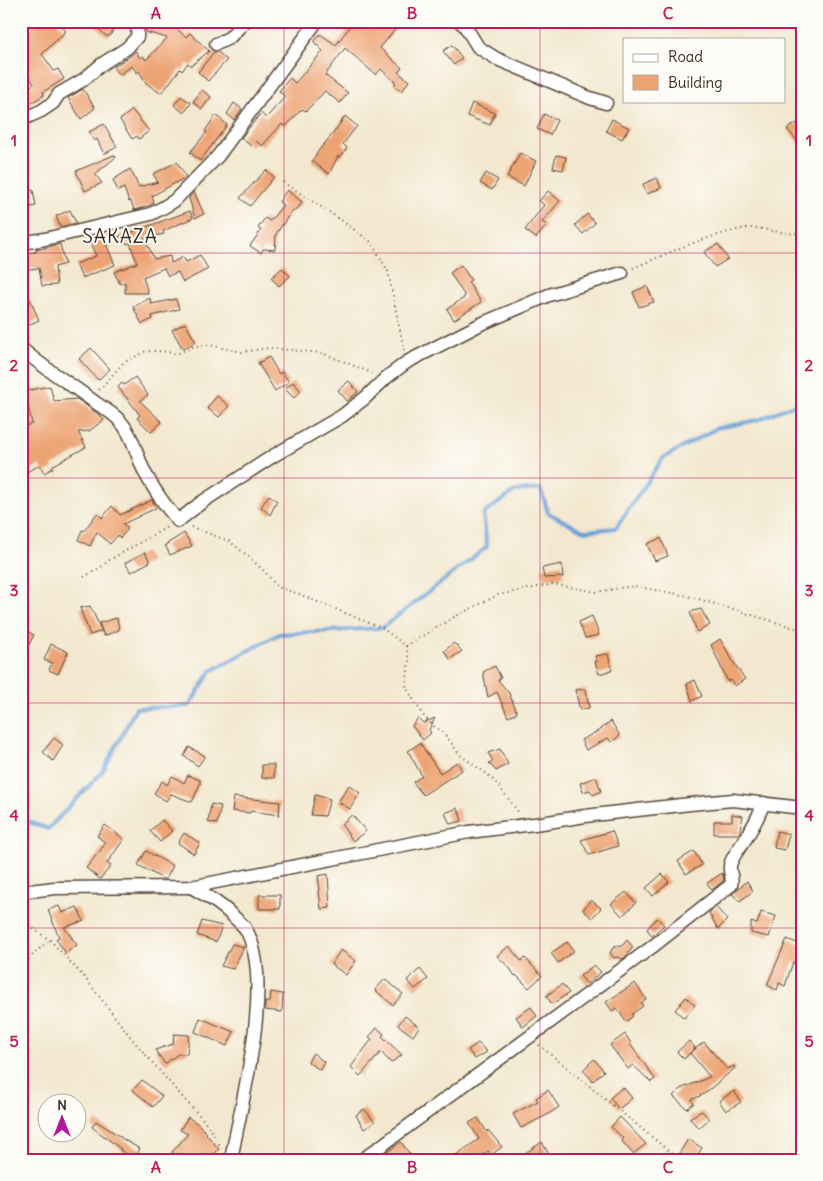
<svg xmlns="http://www.w3.org/2000/svg" width="823" height="1181" font-family="Delius,sans-serif">
<style>
.lines{fill:none;stroke-linecap:round;stroke-linejoin:round}
.stream{stroke:#69a1d7;stroke-width:4}
.building{fill:#eda474}
.minor-casing{stroke:#574639;stroke-width:15}
.path{stroke:#574639;stroke-width:2;stroke-dasharray:1 4;stroke-linecap:butt}
.minor{stroke:#fff;stroke-width:12}
.grid{fill:none;stroke:#c2185b;stroke-width:1;stroke-opacity:0.55}
.labels{text-anchor:middle;dominant-baseline:central;stroke-width:4;stroke-linejoin:round;paint-order:stroke}
.quarter-label{font-size:19px;letter-spacing:1px;fill:#3b2a1e;stroke:#fdfcf7}
.neatline{fill:none;stroke:#c2185b;stroke-width:2}
.grid-label{font-size:16px;text-anchor:middle;font-weight:bold;fill:#c2185b}
</style>
<rect width="100%" height="100%" fill="#fdfcf7"/>
<filter id="ink" filterUnits="userSpaceOnUse"><feTurbulence type="fractalNoise" baseFrequency=".02" numOctaves="2"/><feDisplacementMap in="SourceGraphic" scale="10" xChannelSelector="R" yChannelSelector="G"/><feConvolveMatrix kernelMatrix="1 2 1 2 8 2 1 2 1" color-interpolation-filters="sRGB"/></filter>
<filter id="wash" filterUnits="userSpaceOnUse"><feTurbulence type="fractalNoise" baseFrequency=".0096" numOctaves="4" result="noise"/><feDisplacementMap in="SourceGraphic" scale="20" xChannelSelector="R" yChannelSelector="G"/><feGaussianBlur stdDeviation="1.12" result="paint"/><feColorMatrix in="noise" values="0 0 0 0 0 0 0 0 0 0 0 0 0 0 0 0 0 1.4 0 .05"/><feComposite in="paint" operator="in"/></filter>
<g filter="url(#wash)">
<rect width="100%" height="100%" fill="#f3e8cf"/>
<g class="lines">
<polyline class="stream" points="21,819 48,829 103,771 136,708 189,706 211,671 279,634 382,628 487,547 483,514 515,491 541,489 548,513 584,531 616,528 663,458 717,428 758,420 802,401"/>
</g>
<g id="blocks">
<g class="building">
<polygon points="31,21 56,21 66,31 42,54 54,71 58,69 64,79 43,92 44,95 21,109 21,92 34,84 21,64 21,30"/>
<polygon points="91,21 106,21 114,28 110,36 106,36"/>
<polygon points="149,21 168,21 186,37 190,33 209,51 191,66 188,63 182,71 180,69 165,89 160,93 146,83 139,71 137,73 132,66 119,75 113,67 132,55 136,51 140,58 143,56 146,60 167,38 146,32 146,28"/>
<polygon points="354,21 392,21 398,26 380,48 402,68 398,72 409,81 402,91 394,85 396,83 381,69 376,75 345,48 325,75 348,93 340,103 325,91 306,111 302,109 285,127 282,124 262,146 256,141 251,146 241,138 261,113 266,118 285,97 279,91 290,78 295,83 323,51 314,42 320,34 336,45"/>
<polygon points="452,45 462,58 454,65 443,51"/>
<polygon points="214,52 218,52 227,60 208,81 198,72"/>
<polygon points="83,89 95,108 81,119 68,98"/>
<polygon points="202,90 211,97 202,109 193,102"/>
<polygon points="181,96 191,103 184,113 174,105"/>
<polygon points="234,103 242,109 234,120 227,114"/>
<polygon points="472,103 495,113 490,125 467,116"/>
<polygon points="132,110 149,131 139,139 137,136 132,139 120,120"/>
<polygon points="544,114 557,120 550,135 537,129"/>
<polygon points="216,115 227,125 200,161 190,152 207,132 205,131"/>
<polygon points="345,116 357,126 343,144 347,148 340,158 338,156 329,174 312,161 319,150 332,135"/>
<polygon points="612,119 629,128 622,139 606,131"/>
<polygon points="797,123 802,131 802,147 787,129"/>
<polygon points="104,124 117,147 104,154 97,139 94,141 89,132"/>
<polygon points="520,153 536,161 524,186 507,177"/>
<polygon points="114,155 116,157 95,174 102,183 85,191 76,171"/>
<polygon points="556,155 566,157 563,170 553,168"/>
<polygon points="177,162 186,177 152,196 154,203 148,206 134,210 131,201 129,202 124,188 118,191 113,180 130,169 139,187 158,182 153,174"/>
<polygon points="266,170 274,177 250,206 240,198"/>
<polygon points="486,173 498,180 492,190 480,183"/>
<polygon points="657,178 661,188 647,194 643,184"/>
<polygon points="33,190 36,206 21,208 21,193"/>
<polygon points="287,190 302,202 299,207 291,212 276,234 275,250 263,249 261,253 250,246 261,230 258,228 265,218 270,221 283,205 279,202"/>
<polygon points="548,191 560,201 542,222 547,225 536,238 525,230 544,205 539,201"/>
<polygon points="194,192 204,214 195,218 189,198"/>
<polygon points="70,210 76,223 60,227 56,216"/>
<polygon points="190,211 193,218 163,231 164,234 144,238 154,259 170,256 171,263 183,257 186,262 200,255 208,269 183,282 178,272 168,276 164,268 143,277 148,293 125,293 125,282 120,284 114,272 137,263 130,243 127,244 126,242 118,243 116,238"/>
<polygon points="587,214 595,223 583,234 575,225"/>
<polygon points="102,234 115,265 82,278 76,264 96,256 88,238"/>
<polygon points="60,244 65,264 55,267 57,285 42,286 39,268 21,270 21,254 36,252 36,250"/>
<polygon points="718,244 728,259 715,267 704,252"/>
<polygon points="461,265 471,280 468,282 481,302 454,320 447,309 464,298 464,297 465,296 450,273"/>
<polygon points="282,268 290,276 279,286 271,278"/>
<polygon points="21,279 39,320 24,327 21,321"/>
<polygon points="647,286 654,302 639,307 633,292"/>
<polygon points="150,298 151,304 176,299 179,309 152,316 153,319 142,324 133,307"/>
<polygon points="185,323 196,342 183,349 172,330"/>
<polygon points="91,348 110,369 98,380 79,359"/>
<polygon points="269,357 279,374 282,372 289,382 275,391 258,363"/>
<polygon points="135,377 148,395 140,401 162,422 151,432 137,418 140,415 118,387 122,383 124,385"/>
<polygon points="349,381 358,392 347,401 338,390"/>
<polygon points="293,382 301,391 294,398 285,389"/>
<polygon points="50,386 54,401 77,399 101,416 104,420 89,431 78,432 86,447 52,466 53,468 44,473 40,465 21,475 21,427 32,424 25,391"/>
<polygon points="217,396 229,406 219,417 207,408"/>
<polygon points="269,495 277,501 270,515 261,507"/>
<polygon points="152,500 156,508 123,524 128,529 120,538 118,535 110,544 97,532 90,546 78,540 82,530 84,531 97,513 102,518 112,506 120,515"/>
<polygon points="184,533 192,546 170,555 165,545"/>
<polygon points="661,538 668,556 655,561 647,544"/>
<polygon points="145,552 150,562 131,572 125,563"/>
<polygon points="562,564 563,577 544,578 542,568"/>
<polygon points="90,606 102,631 90,635 80,608"/>
<polygon points="701,609 710,625 697,632 690,612"/>
<polygon points="592,616 599,635 585,638 579,622"/>
<polygon points="117,618 119,630 104,636 99,623"/>
<polygon points="21,628 34,635 21,659"/>
<polygon points="720,639 734,663 745,679 735,686 731,680 728,682 711,645"/>
<polygon points="454,643 462,651 450,659 444,651"/>
<polygon points="51,644 68,652 58,674 49,670 52,663 44,660"/>
<polygon points="608,654 612,670 599,674 595,662 597,661 595,656"/>
<polygon points="495,666 501,678 498,680 509,693 517,713 508,717 497,692 488,697 483,672"/>
<polygon points="695,680 702,696 692,701 687,684"/>
<polygon points="586,689 589,708 580,710 575,690"/>
<polygon points="418,718 423,723 435,718 429,730 431,733 423,740 412,726"/>
<polygon points="611,721 620,736 611,742 608,738 586,750 581,740 602,729 601,728"/>
<polygon points="54,738 63,745 53,761 43,752"/>
<polygon points="420,743 440,773 457,762 462,770 423,795 413,782 422,776 408,751"/>
<polygon points="189,747 205,756 198,766 184,756"/>
<polygon points="500,749 508,764 496,771 489,763 493,761 488,753"/>
<rect x="262" y="765" width="12" height="13"/>
<polygon points="188,775 200,780 200,784 192,802 171,794 166,801 154,793 162,781 167,785 172,776 184,783"/>
<polygon points="596,777 601,791 593,795 590,790 583,792 580,783"/>
<polygon points="349,785 360,793 350,809 338,802"/>
<polygon points="315,795 330,799 325,816 311,815"/>
<polygon points="234,797 280,802 279,815 251,811 250,813 232,811"/>
<polygon points="211,804 221,806 217,824 208,822"/>
<polygon points="458,808 462,821 450,824 445,813"/>
<polygon points="732,814 743,816 739,834 714,834 714,821 732,821"/>
<polygon points="352,815 366,831 353,841 341,824"/>
<polygon points="162,820 172,831 160,842 150,831"/>
<polygon points="105,825 124,839 107,863 111,866 100,879 86,868 106,843 97,836"/>
<polygon points="612,831 618,846 589,855 581,840"/>
<polygon points="777,831 789,834 785,850 774,848"/>
<polygon points="184,833 200,843 194,854 178,843"/>
<polygon points="146,851 173,866 166,879 163,879 138,865"/>
<polygon points="694,851 702,865 686,874 678,861"/>
<polygon points="722,873 724,880 712,890 707,883"/>
<polygon points="328,874 330,908 321,909 319,891 320,890 318,876"/>
<polygon points="662,874 669,882 653,896 646,888"/>
<polygon points="747,881 753,891 740,901 732,894"/>
<polygon points="626,892 636,903 622,916 611,904"/>
<rect x="259" y="895" width="21" height="14"/>
<polygon points="591,900 601,908 592,918 583,910"/>
<polygon points="59,906 62,913 77,907 84,921 64,927 77,945 66,953 56,939 59,937 48,910"/>
<polygon points="716,907 727,920 718,929 709,913"/>
<polygon points="761,912 776,916 769,937 751,933 751,922 757,924"/>
<polygon points="657,918 664,925 652,936 647,929"/>
<polygon points="202,921 222,926 216,942 197,935"/>
<polygon points="787,939 802,945 802,966 793,962 785,986 779,983 777,990 767,985"/>
<polygon points="627,940 633,947 627,955 623,959 617,957 614,958 610,953 612,949 618,945 621,947"/>
<polygon points="567,942 574,951 558,963 551,953"/>
<polygon points="232,944 244,947 233,969 221,966"/>
<polygon points="509,946 521,961 525,958 542,976 529,988 516,975 515,976 509,967 497,956"/>
<polygon points="341,950 356,961 346,975 331,964"/>
<polygon points="594,965 601,972 587,984 580,976"/>
<polygon points="420,969 428,979 415,989 407,980"/>
<polygon points="385,979 403,994 393,1005 375,990"/>
<polygon points="635,983 646,999 641,1003 643,1006 632,1014 633,1016 626,1022 617,1008 612,1011 606,1002"/>
<polygon points="562,984 569,993 552,1004 546,996"/>
<polygon points="271,992 283,994 282,1012 265,1010 265,1002 270,1002"/>
<polygon points="686,997 695,1005 684,1018 675,1010"/>
<polygon points="531,1007 537,1016 523,1027 516,1017"/>
<polygon points="405,1016 419,1027 413,1036 398,1025"/>
<polygon points="200,1018 234,1032 227,1046 195,1032"/>
<polygon points="377,1028 384,1034 382,1036 402,1055 391,1063 381,1052 360,1076 351,1067 372,1039 369,1037"/>
<polygon points="174,1034 189,1035 187,1054 178,1054 165,1064 155,1050 173,1044"/>
<polygon points="625,1034 631,1043 630,1044 655,1079 651,1082 633,1065 628,1069 610,1045"/>
<polygon points="689,1041 695,1048 684,1059 677,1052"/>
<polygon points="704,1042 727,1069 734,1066 735,1068 704,1094 691,1100 694,1103 687,1109 673,1096 680,1089 710,1077 690,1053"/>
<polygon points="478,1043 487,1052 475,1059 468,1050"/>
<polygon points="313,1053 324,1062 320,1070 308,1062"/>
<polygon points="594,1059 604,1071 593,1081 583,1070"/>
<polygon points="142,1080 162,1096 153,1107 133,1090"/>
<polygon points="623,1087 632,1098 619,1109 610,1098"/>
<polygon points="548,1090 559,1107 547,1115 521,1128 513,1114 538,1101 536,1098"/>
<polygon points="734,1091 741,1102 726,1111 719,1101"/>
<polygon points="364,1109 375,1122 364,1129 356,1115"/>
<polygon points="702,1111 709,1119 699,1128 689,1118"/>
<polygon points="188,1117 198,1124 207,1133 206,1134 219,1149 208,1160 179,1160 172,1152 188,1134 180,1130"/>
<polygon points="620,1117 646,1144 633,1154 621,1140 623,1138 611,1127"/>
<polygon points="478,1118 487,1132 488,1130 502,1147 491,1155 488,1151 475,1160 449,1160 479,1139 469,1123"/>
<polygon points="96,1121 121,1137 121,1138 140,1149 134,1159 120,1150 121,1149 92,1127"/>
<polygon points="688,1139 702,1148 694,1160 675,1160"/>
<polygon points="401,1142 414,1160 376,1160"/>
<polygon points="542,1142 552,1160 515,1160"/>
</g>
</g>
</g>
<g filter="url(#ink)">
<use href="#blocks" fill-opacity="0" stroke="#574639" stroke-width="1"/>
<g class="lines">
<defs>
<g id="minor">
<polyline points="459,21 465,26 478,47 497,59 590,98 606,103"/>
<polyline points="216,44 229,38 245,21"/>
<polyline points="21,120 41,111 53,103 59,94 83,80 102,64 127,48 137,37 138,24 141,21"/>
<polyline points="21,243 45,239 151,214 164,207 174,201 218,156 317,21"/>
<path d="M21 348C44 369 71 384 96 403 104 408 114 414 120 421 133 435 137 457 145 473 153 488 167 508 178 521L202 502 273 456 342 416 365 398 387 377 407 362 481 324 549 295 622 273"/>
<path d="M191 887C208 896 221 904 234 917 238 921 242 924 245 928 276 978 241 1103 231 1160"/>
<polyline points="21,892 55,888 191,887 469,832 542,823 585,816 690,804 733,800 802,808"/>
<path d="M362 1160 652 947 731 885C734 875 727 872 731 862 735 853 741 846 746 838 753 827 759 815 764 803"/>
</g>
</defs>
<use href="#minor" class="minor-casing"/>
<g class="path">
<polyline points="283,182 341,220 371,242 388,271 404,350"/>
<path d="M633 268C662 256 691 242 721 234 729 232 739 229 747 228 766 227 783 236 802 233"/>
<polyline points="99,390 123,363 146,351 162,351 176,354 195,346 209,345 242,352 268,348 322,353 372,373"/>
<polyline points="191,527 229,541 248,556 266,573 277,587 296,593 382,628 406,646 409,660 406,687 422,714 433,726 443,732 460,755 487,774 498,785 519,813"/>
<polyline points="84,577 101,567 108,561 167,527"/>
<polyline points="406,646 456,616 498,595 553,584 596,592 633,586 688,596 802,630"/>
<polyline points="21,920 51,941 85,978 132,1039 184,1099 202,1118 213,1133 221,1148"/>
<polyline points="21,966 49,940"/>
<polyline points="539,1045 680,1160"/>
</g>
<use href="#minor" class="minor"/>
</g>
</g>
<path class="grid" d="M284 21V1160M540 21V1160M21 253H802M21 478H802M21 703H802M21 928H802"/>
<g class="labels">
<g class="quarter-label">
<text x="120" y="236">SAKAZA</text>
</g>
</g>
<rect width="823" height="1181" fill="none" stroke="#fdfcf7" stroke-width="55"/>
<rect x="623" y="38" width="162" height="65" fill="#fdfcf7" stroke="#afa8a0"/>
<rect x="633" y="54" width="25" height="8" fill="#ffffff" stroke="#afa8a0"/>
<text x="668" y="62" font-size="15" fill="#3b2a1e">Road</text>
<rect x="633" y="75" width="25" height="15" fill="#eda474" stroke="#afa8a0"/>
<text x="668" y="88" font-size="15" fill="#3b2a1e">Building</text>
<g transform="translate(62 1118)"><circle r="24" fill="#fdfcf7" stroke="#afa8a0"/>
<path d="M0-4L9 19L0 12L-9 19Z" fill="#b5179e"/>
<text y="-8" font-size="14" font-weight="bold" text-anchor="middle" fill="#3b2a1e">N</text>
</g>
<rect x="28" y="28" width="768" height="1126" class="neatline"/>
<g class="grid-label">
<text x="156" y="19">A</text>
<text x="412" y="19">B</text>
<text x="668" y="19">C</text>
<text x="14" y="146">1</text>
<text x="809" y="146">1</text>
<text x="14" y="371">2</text>
<text x="809" y="371">2</text>
<text x="14" y="596">3</text>
<text x="809" y="596">3</text>
<text x="14" y="821">4</text>
<text x="809" y="821">4</text>
<text x="14" y="1047">5</text>
<text x="809" y="1047">5</text>
<text x="156" y="1173">A</text>
<text x="412" y="1173">B</text>
<text x="668" y="1173">C</text>
</g>
</svg>
